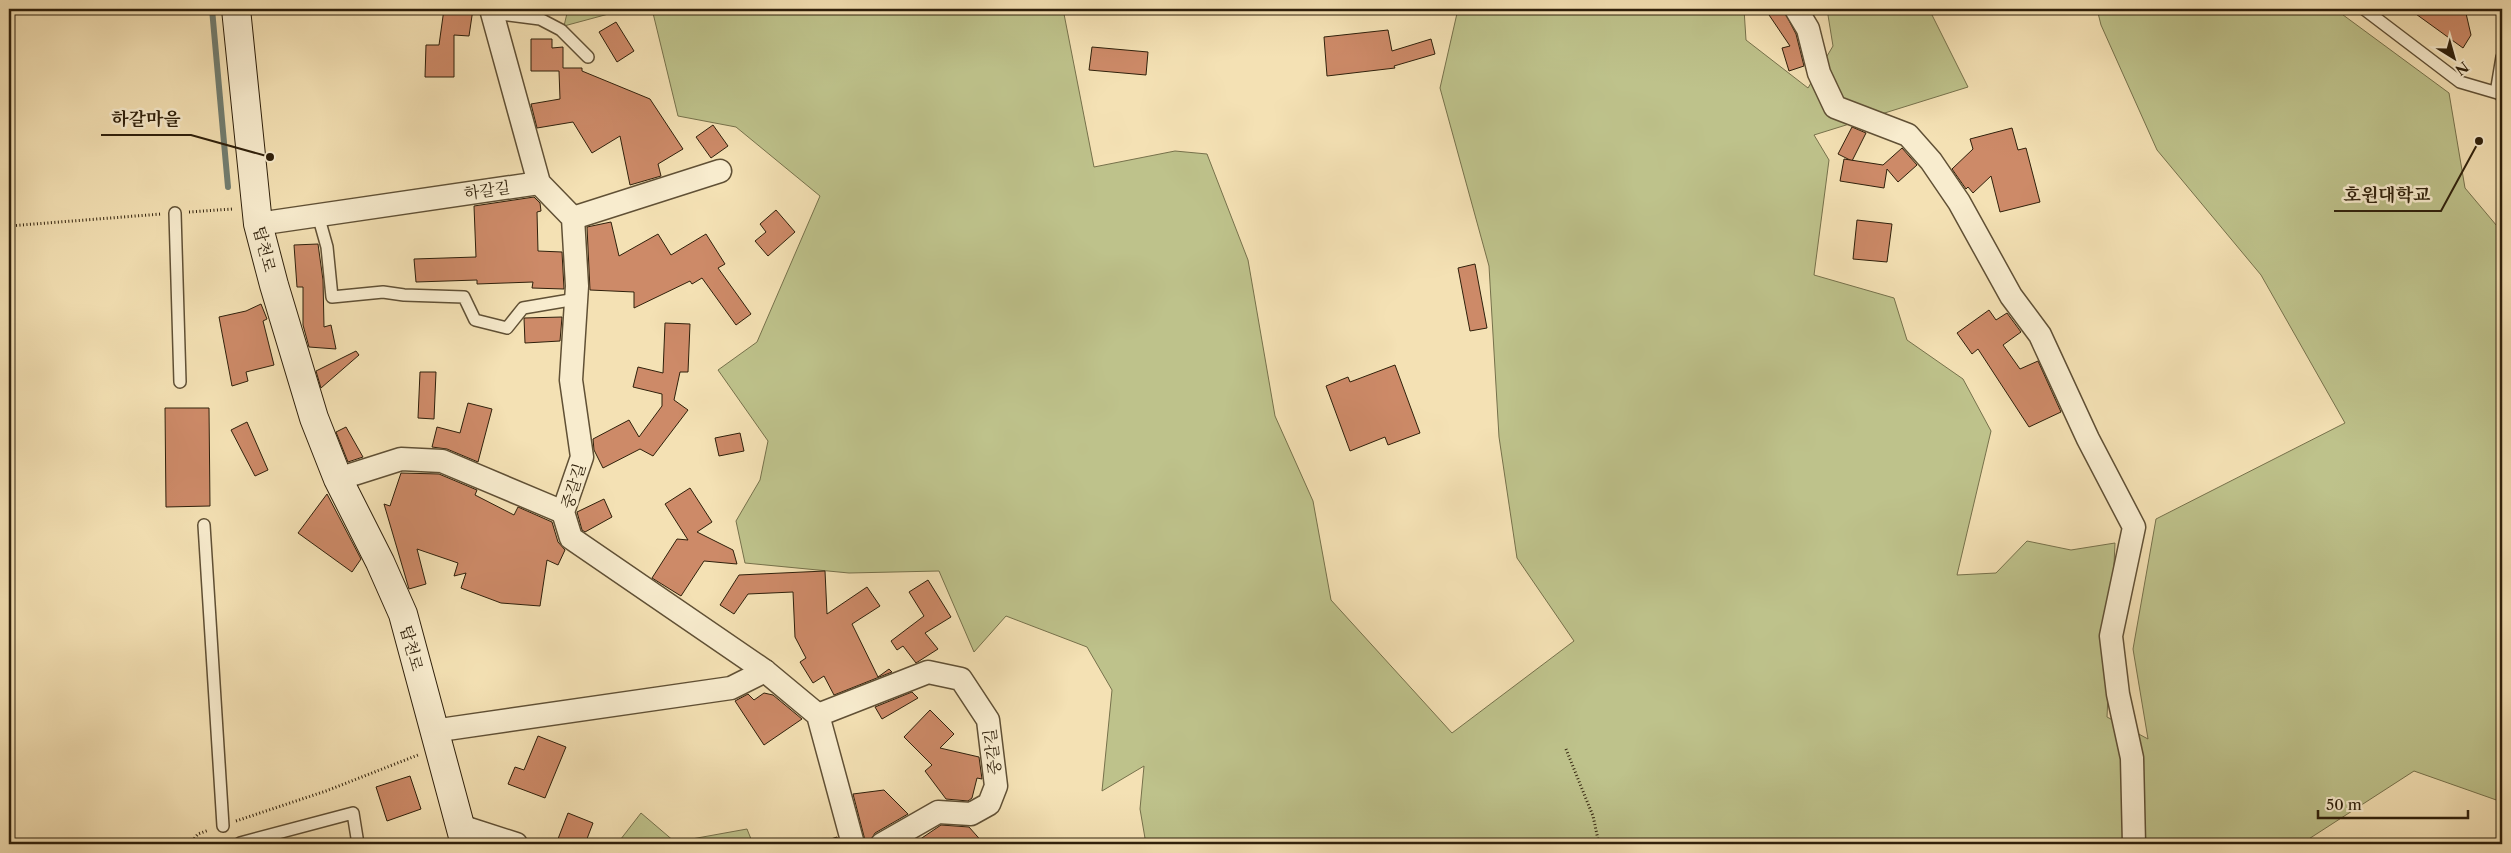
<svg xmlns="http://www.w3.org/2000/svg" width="2511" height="853" font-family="'Libre Caslon Text','Noto Serif KR',serif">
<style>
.green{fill:#bec28b;stroke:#76714b}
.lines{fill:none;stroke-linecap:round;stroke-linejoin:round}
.stream{stroke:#727e71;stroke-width:6}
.building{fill:#cd8a68;stroke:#2f200b}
.service-casing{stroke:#605035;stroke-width:14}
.minor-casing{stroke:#605035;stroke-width:25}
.secondary-casing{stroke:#2f200b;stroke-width:30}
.path{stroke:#2f200b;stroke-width:3;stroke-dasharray:1 2.5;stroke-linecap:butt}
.service{stroke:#f8ecce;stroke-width:11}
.minor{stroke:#f8ecce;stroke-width:22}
.secondary{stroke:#f8ecce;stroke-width:28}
.labels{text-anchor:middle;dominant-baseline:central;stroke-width:5;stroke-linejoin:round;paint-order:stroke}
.street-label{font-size:16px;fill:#2f200b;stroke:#f8ecce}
.leader{fill:none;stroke:#2f200b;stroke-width:2}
.callout-dot{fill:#2f200b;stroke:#f8ecce;stroke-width:2}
.callout-label{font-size:18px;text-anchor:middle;font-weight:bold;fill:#2f200b;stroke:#f8ecce;stroke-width:5;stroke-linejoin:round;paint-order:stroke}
</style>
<rect width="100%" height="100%" fill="#f4e1b4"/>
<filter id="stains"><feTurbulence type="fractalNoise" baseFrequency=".004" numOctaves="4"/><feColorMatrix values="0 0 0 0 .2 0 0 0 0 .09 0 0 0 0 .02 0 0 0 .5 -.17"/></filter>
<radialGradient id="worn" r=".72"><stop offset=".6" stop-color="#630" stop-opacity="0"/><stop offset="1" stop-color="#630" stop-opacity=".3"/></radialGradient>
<g class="green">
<polygon points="568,9 627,9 564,26"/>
<polygon points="652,9 1069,9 1064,14 1094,167 1175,151 1207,154 1248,260 1275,416 1313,501 1331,600 1452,733 1574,641 1517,558 1499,437 1489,266 1440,88 1458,9 1744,9 1746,40 1808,88 1833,46 1827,9 1929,9 1968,87 1814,135 1829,160 1814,275 1894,298 1907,340 1963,379 1991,431 1957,575 1996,573 2027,541 2071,550 2115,543 2107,717 2148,739 2133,649 2156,519 2345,423 2261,275 2157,150 2101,25 2097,9 2335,9 2449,93 2465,188 2502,232 2502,802 2414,771 2301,844 1146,844 1140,809 1144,766 1102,791 1112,690 1087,647 1006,616 974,652 939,571 849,573 745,563 736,521 760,480 768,441 718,370 757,342 820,196 736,127 678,116"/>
<polygon points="641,813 675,842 747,829 753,844 617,844"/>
</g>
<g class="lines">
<polyline class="stream" points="212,9 228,187"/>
</g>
<g class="building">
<polygon points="444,9 473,9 469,36 454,35 454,77 425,77 426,45 439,45"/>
<polygon points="1765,9 1783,9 1796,34 1804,66 1789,71 1782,48 1790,46"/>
<polygon points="2409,9 2465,9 2471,35 2463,48"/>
<polygon points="616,22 634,51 617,62 599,32"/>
<polygon points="1388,30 1392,51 1431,39 1435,54 1394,66 1395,68 1327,76 1324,37"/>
<polygon points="531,39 552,39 552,48 563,47 563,68 582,68 582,71 650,99 683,149 658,164 661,176 630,185 620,136 592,153 573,122 537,128 531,104 560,99 559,71 531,71"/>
<polygon points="1092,47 1148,52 1146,75 1089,70"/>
<polygon points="713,125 728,146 711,158 696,137"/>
<polygon points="1852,127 1866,133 1852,161 1838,154"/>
<polygon points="2012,128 2018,150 2026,148 2040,202 2000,212 1991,176 1973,193 1968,187 1966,189 1952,169 1973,149 1970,139"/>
<polygon points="1902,148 1917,165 1898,182 1887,169 1884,188 1840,181 1844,159 1883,165"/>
<polygon points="534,197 540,203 541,211 537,212 538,251 562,252 564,289 532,288 533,282 477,284 477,280 416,282 414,259 476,257 474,206"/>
<polygon points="776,210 795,232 768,256 755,241 766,232 760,224"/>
<polygon points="1857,220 1892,224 1887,262 1853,259"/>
<polygon points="611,222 619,256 658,234 671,255 706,234 725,264 718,268 751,314 736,325 702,278 692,284 690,281 634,308 634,292 590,290 587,227"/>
<polygon points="318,244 323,280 324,327 331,325 336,349 309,347 303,325 303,287 297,287 294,245"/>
<polygon points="1475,264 1487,328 1470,331 1458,268"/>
<polygon points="261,304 267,319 263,321 274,365 246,372 248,381 232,386 219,317 246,311"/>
<polygon points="1989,310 1996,320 2007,313 2021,332 2003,345 2020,369 2038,361 2061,412 2029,427 1978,349 1972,354 1957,333"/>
<polygon points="562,317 560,341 525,343 524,318"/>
<polygon points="665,323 690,324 688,372 680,372 674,400 688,410 653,456 640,449 603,468 594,450 593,439 629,420 639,437 662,406 662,394 633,387 638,367 663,373"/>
<polygon points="356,351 359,355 321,388 316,371"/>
<polygon points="1395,365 1420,433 1388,445 1385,437 1350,451 1326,386 1348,377 1350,382"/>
<polygon points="420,372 436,372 434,419 418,418"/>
<polygon points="468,403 492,409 478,462 447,449 432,447 437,427 460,433"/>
<polygon points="165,408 209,408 210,506 166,507"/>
<polygon points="247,422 268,470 255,476 231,430"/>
<polygon points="346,427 363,457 348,462 336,432"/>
<polygon points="740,433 744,451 719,456 715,438"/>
<polygon points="401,473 439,474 477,490 475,495 514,515 518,507 552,522 558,542 565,550 558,565 547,560 540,606 501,603 461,588 466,573 454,576 458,563 417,549 426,584 409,589 384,504 390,506"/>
<polygon points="690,488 712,522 697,532 733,550 737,564 704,561 681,596 652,578 677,539 688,540 665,504"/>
<polygon points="327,494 361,559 352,572 298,533"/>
<polygon points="604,499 612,517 585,532 582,530 577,512"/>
<polygon points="825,571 827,614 867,587 880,606 852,624 878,677 889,669 892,672 834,695 824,676 813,683 800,662 806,658 795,637 793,592 748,594 734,614 720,605 739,575"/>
<polygon points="928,580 951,617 925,633 938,649 916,663 903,646 897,650 891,641 924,616 909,592"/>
<polygon points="912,692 918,698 882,719 875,707"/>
<polygon points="764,693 773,695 802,719 764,745 735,701 748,694 754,700"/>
<polygon points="930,710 954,734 940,748 979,757 982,779 977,778 972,798 968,801 946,799 925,771 932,765 904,737"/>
<polygon points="538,736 566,747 545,798 508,784 515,767 524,770"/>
<polygon points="410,776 421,809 387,821 376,787"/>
<polygon points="884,790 908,814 875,833 869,843 866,844 853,794"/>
<polygon points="568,813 593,823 585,844 556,844"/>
<polygon points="941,825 969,827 984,844 913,844"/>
<polygon points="837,837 839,844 822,844 821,842"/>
</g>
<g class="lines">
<defs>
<g id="service">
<polyline points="2364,9 2460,82 2501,94"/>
<polyline points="492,13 540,19 561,30 588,57"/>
<polyline points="2502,57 2497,87 2502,97"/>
<polyline points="175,213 180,382"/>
<polyline points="318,215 327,247 332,297 383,292 404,295 464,297 475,320 507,328 523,308 576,299"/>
<polyline points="204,525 223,826"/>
<polyline points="240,843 353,813 358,844"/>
</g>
<g id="minor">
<polyline points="491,9 539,183 573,218 577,286 571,380 582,457 563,512 571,538 765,671 818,715 853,844"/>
<polyline points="1796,9 1808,29 1819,73 1835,107 1908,135 1931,161 1959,202 2011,296 2040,335 2088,439 2134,527 2111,636 2118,694 2132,758 2134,844"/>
<polyline points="573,218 720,171"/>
<polyline points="258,224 539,183"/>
<polyline points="338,479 401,459 442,461 563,512"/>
<polyline points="818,715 928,672 961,679 988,720 996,786 989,804 971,814 938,812 882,844"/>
<polyline points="433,731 731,688 765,671"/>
<polyline points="460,826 516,844"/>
</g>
<polyline id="secondary" points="236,9 258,224 274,285 314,418 338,479 380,562 403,614 465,844"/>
</defs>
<use href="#service" class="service-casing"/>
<use href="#minor" class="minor-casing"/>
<use href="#secondary" class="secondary-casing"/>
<g class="path">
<polyline points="189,212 233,209"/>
<polyline points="9,226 161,214"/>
<polyline points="1566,749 1593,816 1599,844"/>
<polyline points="236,821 326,791 418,755"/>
<polyline points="190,844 198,834 209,830"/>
</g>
<use href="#service" class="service"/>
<use href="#minor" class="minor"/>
<use href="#secondary" class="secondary"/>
</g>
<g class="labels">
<g class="street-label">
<text transform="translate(487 190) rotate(-8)">하갈길</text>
<text transform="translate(265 249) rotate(76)">탑천로</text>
<text transform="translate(573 486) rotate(-73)">중갈길</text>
<text transform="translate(412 648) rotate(75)">탑천로</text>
<text transform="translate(992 752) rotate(-97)">중갈길</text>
</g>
</g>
<path class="leader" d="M270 157L191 135H101M2479 141L2441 211H2334"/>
<g class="callout-dot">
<circle cx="270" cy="157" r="5"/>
<circle cx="2479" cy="141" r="5"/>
</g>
<g class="callout-label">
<text x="146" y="125">하갈마을</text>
<text x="2387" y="201">호원대학교</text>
</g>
<rect width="2511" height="853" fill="none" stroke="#f4e1b4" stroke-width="30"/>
<rect x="10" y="10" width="2491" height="833" fill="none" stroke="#2f200b" stroke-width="2.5"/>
<rect x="15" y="15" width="2481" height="823" fill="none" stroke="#2f200b"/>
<g transform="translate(2454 58) rotate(143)" stroke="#f8ecce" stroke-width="4" paint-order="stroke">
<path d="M0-4L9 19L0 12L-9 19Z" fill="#2f200b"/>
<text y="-8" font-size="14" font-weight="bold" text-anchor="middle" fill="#2f200b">N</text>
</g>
<path d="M2318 810v8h150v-8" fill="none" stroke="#2f200b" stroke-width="2.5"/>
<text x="2326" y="810" font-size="15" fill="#2f200b" stroke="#f8ecce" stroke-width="4" paint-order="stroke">50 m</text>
<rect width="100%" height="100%" filter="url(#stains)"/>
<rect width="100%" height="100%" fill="url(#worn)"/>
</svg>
